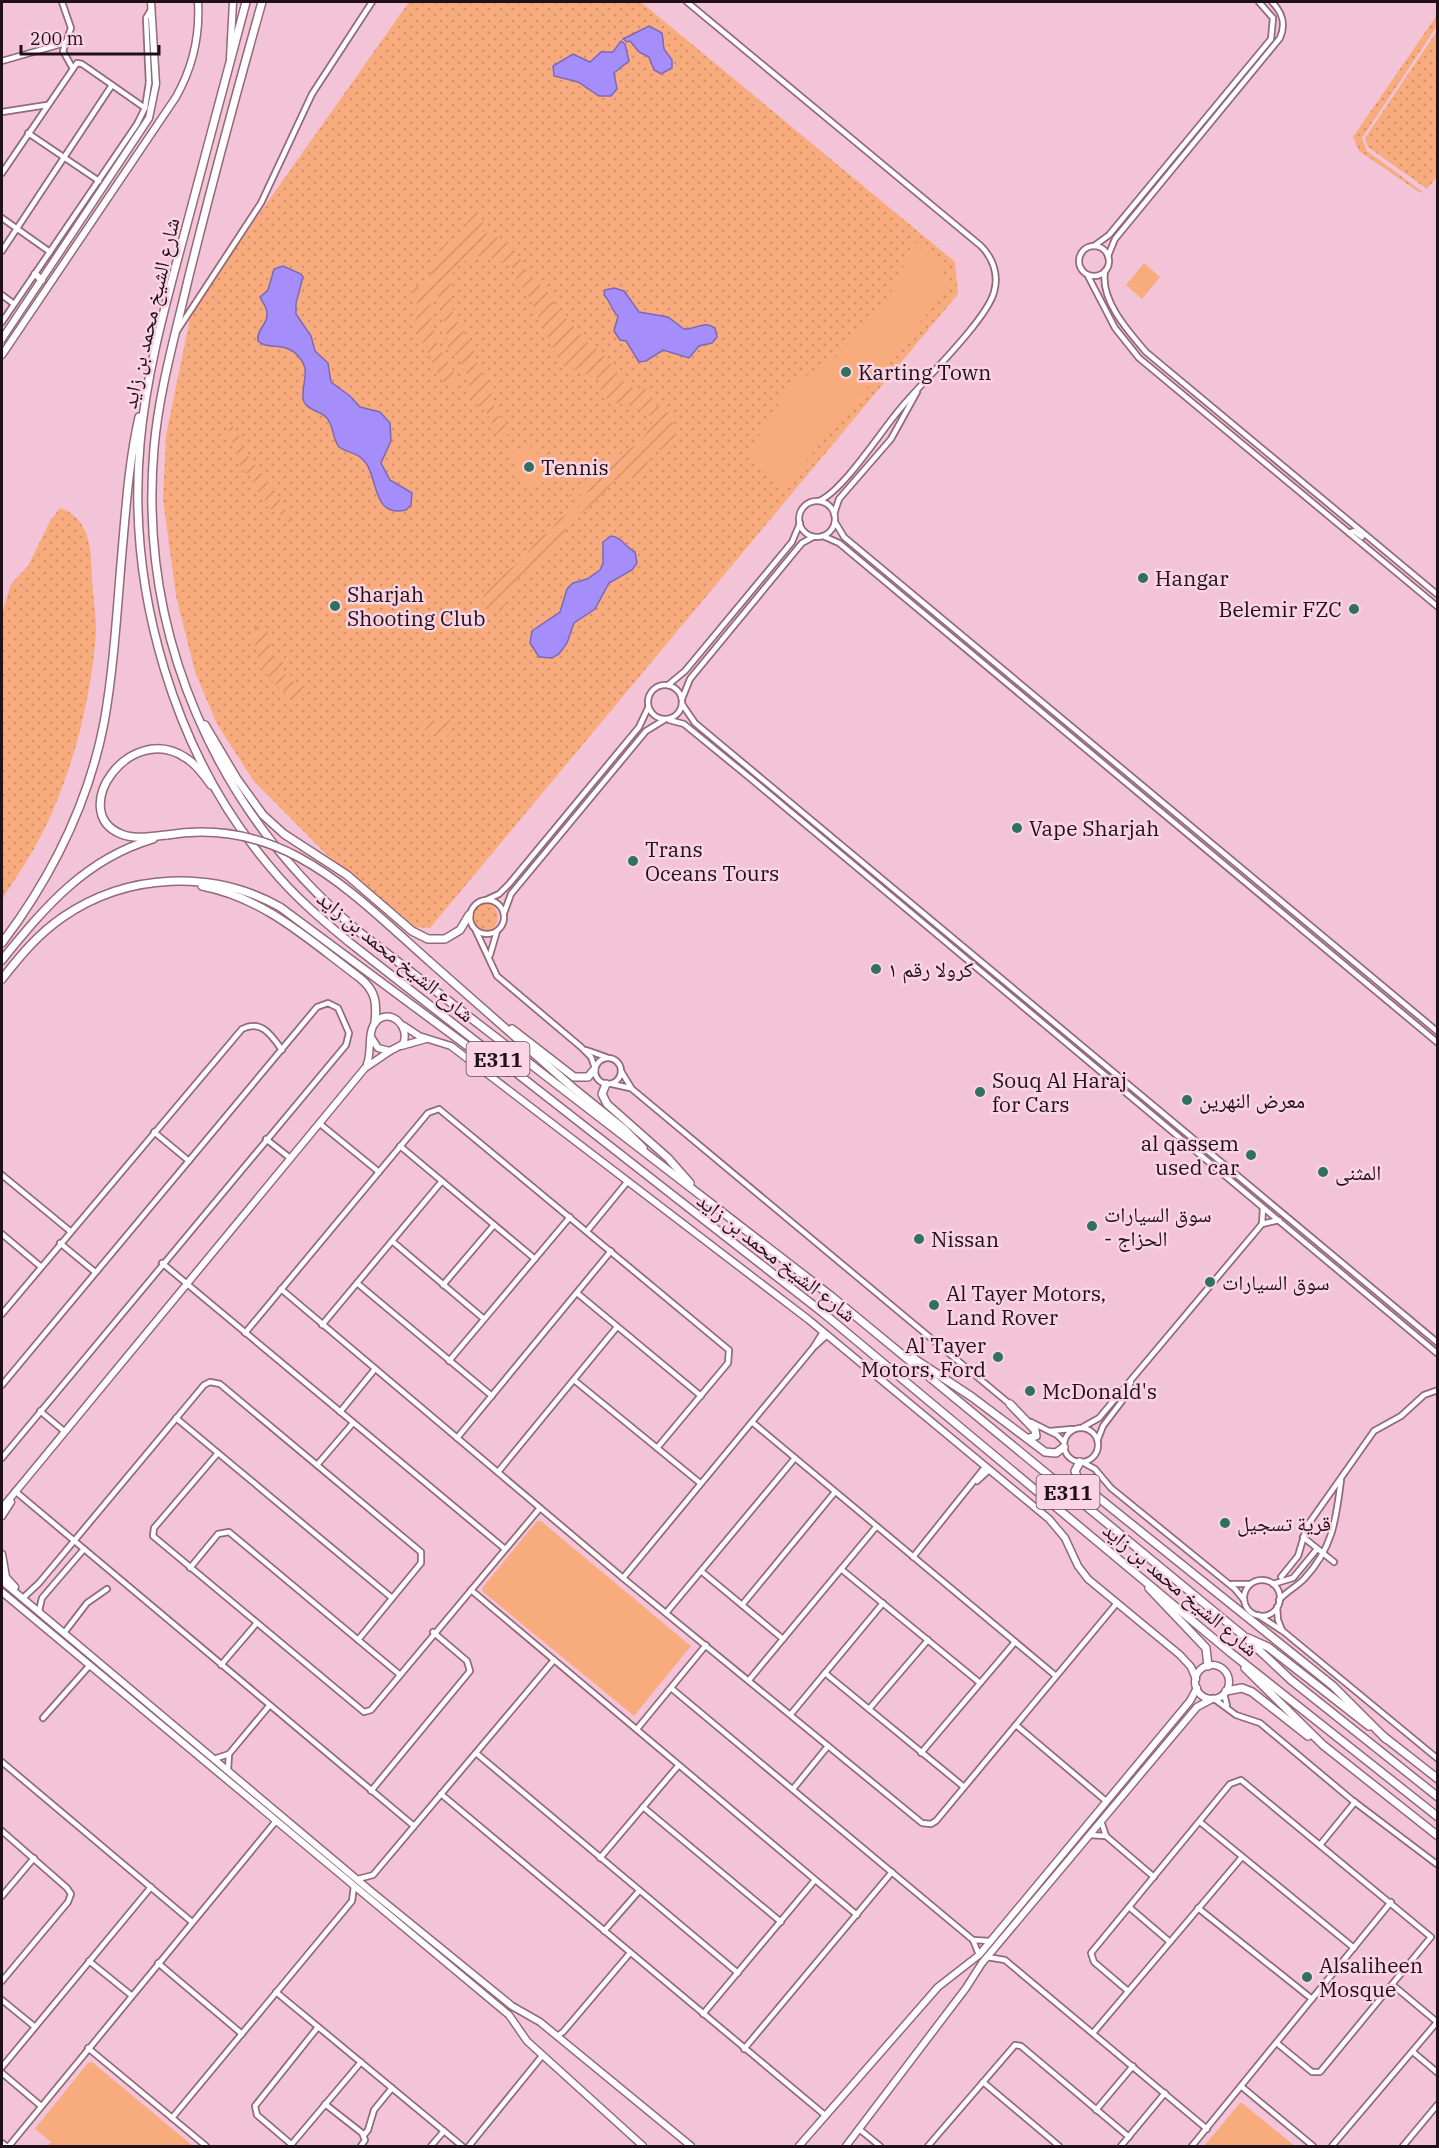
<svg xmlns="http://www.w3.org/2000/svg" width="1439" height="2148" font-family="'IBM Plex Serif','Noto Naskh Arabic',serif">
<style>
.grass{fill:url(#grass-dots)}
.park{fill:#f8ac7e}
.garden{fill:url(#garden-furrows)}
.water{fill:#a68efa;stroke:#7e68b6;stroke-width:1.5}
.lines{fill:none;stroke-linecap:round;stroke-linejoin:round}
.minor-casing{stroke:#93697b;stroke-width:8}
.major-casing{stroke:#93697b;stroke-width:9}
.highway-casing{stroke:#93697b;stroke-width:10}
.minor{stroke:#fff;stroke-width:4.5}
.major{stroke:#fff;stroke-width:6}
.highway{stroke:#fff;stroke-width:7}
.highway-bridge-casing{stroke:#93697b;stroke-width:10;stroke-linecap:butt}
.highway-bridge{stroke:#fff;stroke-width:7}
.poi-dot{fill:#30705e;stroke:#fad4e3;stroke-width:2}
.labels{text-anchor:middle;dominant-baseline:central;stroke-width:5;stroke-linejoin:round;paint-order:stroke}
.shield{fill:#fad4e3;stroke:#614b54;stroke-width:1.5}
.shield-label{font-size:20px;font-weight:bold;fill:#201017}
.street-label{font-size:21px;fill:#201017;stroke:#fad4e3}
.poi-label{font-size:21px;fill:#201017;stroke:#fad4e3;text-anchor:start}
</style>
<defs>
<pattern id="grass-dots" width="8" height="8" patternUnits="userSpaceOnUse" patternTransform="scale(1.5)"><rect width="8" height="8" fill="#f8ac7e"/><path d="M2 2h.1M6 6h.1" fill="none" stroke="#d4936c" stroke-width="1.8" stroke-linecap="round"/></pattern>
<pattern id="garden-furrows" width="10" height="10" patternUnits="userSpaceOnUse" patternTransform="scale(1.5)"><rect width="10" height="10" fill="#f8ac7e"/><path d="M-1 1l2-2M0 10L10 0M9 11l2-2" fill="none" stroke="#d4936c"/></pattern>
</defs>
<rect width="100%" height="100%" fill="#f3c4d7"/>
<g class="grass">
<polygon points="409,2 641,2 955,262 958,294 430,928 415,927 326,854 253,780 217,724 195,672 176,596 163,499 166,435 192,309"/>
<polygon points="1437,15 1437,26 1362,138 1367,151 1424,193 1419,192 1359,151 1353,137"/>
<polygon points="1437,31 1437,177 1427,189 1368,147 1365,138"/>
<path d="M60 508C92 519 91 552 92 580 93 597 96 614 96 631 92 703 67 795 29 857 21 871 11 885 2 899V613L11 584 28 566 50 521Z"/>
<circle cx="484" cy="917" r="14"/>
</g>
<g class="park">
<polygon points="913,241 943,267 947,290 785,486 750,455 752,447 790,385 836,358 896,286"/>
<polygon points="1144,263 1160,277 1142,299 1126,285"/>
<polygon points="535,446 546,481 523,489 511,453"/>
<polygon points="537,1521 541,1521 691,1646 634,1716 482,1591 483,1587"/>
<polygon points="92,2062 193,2146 47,2146 51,2142 35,2129 21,2146 88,2063"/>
<polygon points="1240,2103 1242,2103 1295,2146 1204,2146"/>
</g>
<g class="garden">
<path d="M473 212H478L483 223 482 231 510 243 529 274 547 291 556 307 591 346 601 351 622 380 633 389H651L652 402 670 414 679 442 670 448 655 451 639 476 614 480 599 499 566 525 565 536 558 547 519 578 514 586V594L500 611 483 609 484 591 526 556 537 538 551 532 557 519 577 510 589 492 580 494 574 500H569V495L584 489 585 474 638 444 652 426 651 417C631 395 602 416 599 379L561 365 526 291 517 281 512 267 496 259 473 255 453 270 450 289 453 315 474 348 477 364 491 388 493 404 509 432 505 437 497 434 487 413 468 396 470 380 458 357 448 348 441 298 435 294 431 298 430 313 438 346 457 377 454 383 448 385 440 379 416 327 417 301 407 285 414 283 420 289C440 271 427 247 459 238Z"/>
<polygon points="227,425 235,428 243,443 241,447 273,488 295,526 293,529 287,519 264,504 266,495 259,493 251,476 242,470 238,461"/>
<path d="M258 626 268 629V638L271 643 270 654 274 662H283V674L287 677 294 675 291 681 305 688 302 699 296 701C271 685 251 660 255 628Z"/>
<polygon points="446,716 453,726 447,736 426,731 422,722 423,719 444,722"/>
</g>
<g class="water">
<polygon points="649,26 662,33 664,49 672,60 672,68 661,74 654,70 649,57 639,52 630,41 627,42 623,39"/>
<polygon points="621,41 625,44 629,61 614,73 617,89 611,96 599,96 578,82 554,76 553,66 573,54 590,62 601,52 613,52"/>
<path d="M283 266 301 274 303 277 296 303V314L311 336 315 351 328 363 331 382 350 396 360 407 380 412 390 423 391 441 381 463 390 480 412 493 411 505 406 510C373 518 378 480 366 463 358 452 349 454 339 447 332 438 334 425 326 417 318 410 303 409 303 397 302 381 311 371 299 357 285 340 268 351 258 341 256 329 269 324 267 312 266 306 262 302 260 297L268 290 274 269Z"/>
<path d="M614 288 624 291 639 312 668 317 684 329C696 330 702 320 715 328L717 337 712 343 699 346 689 358 663 350 646 361 639 362 626 341 620 340 614 331 618 316C611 310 611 302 604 295L605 290Z"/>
<path d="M611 536C622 537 625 547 635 552L637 563 632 570 609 583 595 609 574 623 567 643 559 654 552 658 539 657 530 643 532 631 560 612 567 589 573 583 587 579 600 570 603 563V542Z"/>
</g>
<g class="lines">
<defs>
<g id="minor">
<polyline points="62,2 71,28 63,51 72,67"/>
<path d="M687 2 981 246C993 258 999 275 994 292 987 320 921 383 900 409 881 431 843 491 819 501"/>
<polyline points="2,61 65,43"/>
<polyline points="149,84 146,18 152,8"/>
<polyline points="2,112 47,105"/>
<polyline points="28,133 99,181"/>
<polyline points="2,173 77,63 82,64 145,108"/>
<polyline points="2,218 50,252"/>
<circle cx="1094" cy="261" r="15"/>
<polyline points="1094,246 1109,235 1271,39 1273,18 1259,2"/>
<polyline points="2,251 112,85"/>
<path d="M1108 256 1115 239 1280 38C1286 24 1283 13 1272 2"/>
<path d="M1105 271C1100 300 1128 331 1146 352L1438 595"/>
<polyline points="1088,276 1115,328 1139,358 1438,607"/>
<polyline points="2,295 14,304"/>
<polyline points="2,322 137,124 145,108 149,82"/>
<polyline points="177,331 261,203 312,94 372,2"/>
<circle cx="817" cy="519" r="18"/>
<polyline points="834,514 839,499 891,439 917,392"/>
<polyline points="835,522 844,537 1438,1032"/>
<polyline points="1349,533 1354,531 1362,537"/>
<polyline points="823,536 839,543 1438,1043"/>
<circle cx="665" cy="702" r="17"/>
<polyline points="668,685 685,671 792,542 800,523"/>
<polyline points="682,699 690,679 802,543 813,537"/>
<polyline points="682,704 695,723 1438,1343"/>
<polyline points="669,720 684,724 750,778 1438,1354"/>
<circle cx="487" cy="917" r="17"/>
<polyline points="486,900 499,894 509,884 639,727 648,708"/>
<polyline points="504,913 511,894 646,731 664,720"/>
<polyline points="476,931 497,976 581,1047 591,1057 595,1068"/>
<polyline points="490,955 497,931"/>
<polyline points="586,1050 606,1057"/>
<circle cx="608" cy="1071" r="13"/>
<polyline points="621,1071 632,1089 1011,1405"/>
<polyline points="612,1084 630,1088"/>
<polyline points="319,1123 379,1172"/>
<polyline points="154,1132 189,1161"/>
<polyline points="266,1139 290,1158"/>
<polyline points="400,1146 535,1259"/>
<polyline points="2,1175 70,1231"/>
<polyline points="1262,1224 1279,1220"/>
<polyline points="587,1231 628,1181"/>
<polyline points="2,1234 40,1266"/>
<polyline points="392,1241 484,1319"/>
<polyline points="60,1243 95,1272"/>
<polyline points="162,1263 505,1549"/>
<polyline points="357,1283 492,1396"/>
<polyline points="443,1285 494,1225"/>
<polyline points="281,1289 623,1578 922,1823 931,1824 936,1821 1117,1603"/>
<polyline points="577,1293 701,1396"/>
<path d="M2 1314 242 1029C262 1019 272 1036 282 1050"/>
<polyline points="322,1325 442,1181"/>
<polyline points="245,1333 428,1113 439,1109 729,1350 728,1363 657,1448"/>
<polyline points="815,1346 827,1335"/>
<polyline points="449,1361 570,1217"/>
<polyline points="574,1380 700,1483"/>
<polyline points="2,1385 317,1007 328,1003 338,1008 349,1033 346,1045 2,1458"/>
<polyline points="40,1411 64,1431"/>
<polyline points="340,1412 375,1369"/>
<polyline points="176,1418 392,1598"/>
<polyline points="752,1422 1056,1676"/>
<polyline points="1031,1422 1057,1435 1064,1442"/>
<polyline points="1083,1427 1099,1418 1262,1224 1263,1208"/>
<circle cx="1081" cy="1445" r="17"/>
<polyline points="1050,1431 1072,1429"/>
<polyline points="457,1438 611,1251"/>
<polyline points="1098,1439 1103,1426 1122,1401 1131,1382"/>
<polyline points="218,1453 154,1528 153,1536 364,1712 371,1710 540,1508"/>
<polyline points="1082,1462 1095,1469 1111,1488 1235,1589 1244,1600"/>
<polyline points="317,1465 353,1423"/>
<polyline points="498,1472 617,1327"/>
<polyline points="977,1481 989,1470"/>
<polyline points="15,1491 414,1826"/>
<polyline points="1303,1537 1334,1562"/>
<polyline points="913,1557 985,1467"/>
<polyline points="190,1568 218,1534 229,1532 399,1674"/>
<polyline points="841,1569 980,1683"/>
<polyline points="701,1571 783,1639"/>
<polyline points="1281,1577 1298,1556 1307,1526 1374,1431 1401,1416 1424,1395 1438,1390"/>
<polyline points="623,1578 813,1348 823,1332"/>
<circle cx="1262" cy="1598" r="18"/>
<polyline points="1232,1584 1250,1584"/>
<polyline points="1273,1584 1293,1578 1317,1549"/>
<polyline points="471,1590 857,1915"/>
<polyline points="23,1598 39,1583 204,1385 210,1382 220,1384 421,1552 421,1563 358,1640"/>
<path d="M1279 1600C1286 1592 1296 1587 1304 1579 1333 1548 1336 1520 1341 1480"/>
<polyline points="742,1605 835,1492"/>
<polyline points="1277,1607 1278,1620 1282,1630"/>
<polyline points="39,1611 42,1598 84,1549"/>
<polyline points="666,1613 795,1458"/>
<polyline points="1258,1615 1284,1632 1438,1759"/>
<polyline points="64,1633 87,1603 107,1589"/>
<polyline points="221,1665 256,1624"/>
<polyline points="825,1673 964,1787"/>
<polyline points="749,1680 876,1527"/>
<polyline points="671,1688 973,1940 979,1955"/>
<polyline points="1224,1693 1227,1706"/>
<polyline points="1213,1698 1236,1715 1260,1723 1352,1800 1438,1865"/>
<polyline points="869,1709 928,1640"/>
<polyline points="791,1714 883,1603"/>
<polyline points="43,1718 90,1665"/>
<polyline points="1016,1725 1106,1801"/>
<polyline points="637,1729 706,1645"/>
<polyline points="476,1753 738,1973"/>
<polyline points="921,1753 1015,1642"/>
<polyline points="214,1759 229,1754"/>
<polyline points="2,1762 192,1922"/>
<polyline points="228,1770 229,1754 269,1706"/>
<polyline points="793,1789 828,1746"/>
<polyline points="371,1791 470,1671 467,1661 433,1632"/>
<polyline points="441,1794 826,2116"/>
<polyline points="643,1807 781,1922"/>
<polyline points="1101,1821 1106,1836 1154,1877"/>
<polyline points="1200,1822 1354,1948"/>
<polyline points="2,1831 67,1888 71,1894 68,1902 2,1981"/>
<polyline points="1089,1835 1106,1836"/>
<polyline points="1320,1845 1355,1802"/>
<polyline points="600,1858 678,1766"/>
<polyline points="358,1879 373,1875 554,1660"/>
<polyline points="2,1896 34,1858"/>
<polyline points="1129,1907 1170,1942"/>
<polyline points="1198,1908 1312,1999"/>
<polyline points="604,1931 639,1891"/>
<polyline points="973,1940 990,1941"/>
<polyline points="987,1957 1005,1960 1207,2129"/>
<polyline points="89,1961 131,1995"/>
<polyline points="158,1963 242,2034"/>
<polyline points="1394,1986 1437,2022"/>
<polyline points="1128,1991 1094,1962 1091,1953 1230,1784 1241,1780 1431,1937 1320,2072 1312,2072 1278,2044"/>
<polyline points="276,1992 462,2146"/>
<polyline points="2,2000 35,2027"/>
<polyline points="703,2014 815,1880"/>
<polyline points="1093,2033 1242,1857"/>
<polyline points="557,2036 563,2032 630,1953"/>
<polyline points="88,2048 206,2146"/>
<polyline points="744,2049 892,1872"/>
<polyline points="1413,2052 1438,2073"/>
<polyline points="2,2067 151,1887"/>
<polyline points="2,2073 41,2106"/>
<polyline points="983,2082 1059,2146"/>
<polyline points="1242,2087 1313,2146"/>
<polyline points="325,2104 362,2133 365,2140 361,2146"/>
<polyline points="1096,2110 1133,2066"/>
<polyline points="172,2118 352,1901 354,1886"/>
<polyline points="859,2129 880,2146"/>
<polyline points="364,2135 368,2130 374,2110 392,2088"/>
<polyline points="2,2143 6,2146"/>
<polyline points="291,2144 257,2115 255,2106 318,2027"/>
<polyline points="291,2145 361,2062"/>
<polyline points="9,2146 276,1821"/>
<polyline points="431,2146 444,2131"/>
<polyline points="469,2146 542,2056"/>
<polyline points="928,2146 1015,2045 1021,2046 1129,2137"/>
<polyline points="1121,2146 1165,2093"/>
<polyline points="1192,2146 1391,1902"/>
<polyline points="1332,2146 1438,2021"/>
<polyline points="1403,2146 1438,2104"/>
</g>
<g id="major">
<polyline points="230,58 233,2"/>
<polyline points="35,274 42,280"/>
<polyline points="2,339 149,118 156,84 151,2"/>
<path d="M2 355 176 97C193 67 200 36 198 2"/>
<polyline points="404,1026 419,1036 451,1046 809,1320 1049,1519 1065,1538 1078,1566 1088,1579 1180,1655 1191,1667 1196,1679"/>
<polyline points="401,1046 426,1039"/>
<path d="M367 1064C372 1052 367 1033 375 1023 389 1006 411 1026 403 1044L390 1051 378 1048 371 1037"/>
<polyline points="2,1508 365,1068 390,1051"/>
<polyline points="2,1516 11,1502"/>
<polyline points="2,1554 6,1577 15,1587"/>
<polyline points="2,1581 372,1892 512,2006 540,2022 691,2146"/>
<polyline points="2,1592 509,2015 527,2041 643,2146"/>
<circle cx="1212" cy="1682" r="17"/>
<polyline points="799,2146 938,1987 979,1955 1190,1701 1197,1688"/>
<polyline points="846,2146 966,1988 982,1963 1197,1707 1212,1699"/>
</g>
<g id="highway">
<path d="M246 2C225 81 204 160 183 239 165 306 146 374 140 444 127 591 174 755 271 868 294 896 321 919 349 942L822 1312 1231 1653 1438 1817"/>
<path d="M262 2C236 94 211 187 188 280 175 336 159 391 154 448 138 635 216 811 358 931L831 1296 1245 1637 1291 1680 1438 1797"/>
<polyline points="205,725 237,779 263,815 284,834 347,875 412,931 428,939 445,939 460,930 469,915"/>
<path d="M167 835C153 836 135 840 121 834 67 812 129 720 186 758 196 764 204 775 211 785"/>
<path d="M202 886C265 898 310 941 360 978 376 991 377 1003 375 1023"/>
<path d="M2 943C51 878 88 805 104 723 114 667 117 609 122 552 126 507 129 461 139 417"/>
<path d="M2 960C45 907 85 859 153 839"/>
<polyline points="429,961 572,1087 624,1129 643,1148"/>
<path d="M2 979C20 956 38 934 63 917 127 873 212 869 280 907L466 1045 508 1072"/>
<polyline points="512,1029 574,1077 588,1077 594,1070"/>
<polyline points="606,1084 602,1094 607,1104 668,1158 690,1183"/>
<polyline points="913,1358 972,1397 1045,1452 1056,1453 1064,1447"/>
<polyline points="1010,1404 1035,1430 1036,1436 1029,1438"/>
<polyline points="1080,1462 1075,1471 1079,1482 1333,1686 1386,1739"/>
<polyline points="1149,1588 1206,1648 1208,1666"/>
<polyline points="1248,1638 1268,1647 1369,1726"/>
<polyline points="1245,1668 1323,1745 1438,1836"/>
<polyline points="1226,1691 1242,1688 1252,1692 1308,1736"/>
<polyline points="1383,1736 1438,1779"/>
</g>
</defs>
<use href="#minor" class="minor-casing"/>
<use href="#major" class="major-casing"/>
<use href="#highway" class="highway-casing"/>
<use href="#minor" class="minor"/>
<use href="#major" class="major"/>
<use href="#highway" class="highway"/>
<defs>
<path id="highway-bridge" d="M167 835C282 816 350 891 429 961"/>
</defs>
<use href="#highway-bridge" class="highway-bridge-casing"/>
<use href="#highway-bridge" class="highway-bridge"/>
</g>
<g class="poi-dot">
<circle cx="846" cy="372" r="6"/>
<circle cx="529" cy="467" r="6"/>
<circle cx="1143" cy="578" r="6"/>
<circle cx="335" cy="606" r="6"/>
<circle cx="1354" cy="609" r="6"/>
<circle cx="1017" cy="828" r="6"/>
<circle cx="633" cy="861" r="6"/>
<circle cx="876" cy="969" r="6"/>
<circle cx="980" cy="1092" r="6"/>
<circle cx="1187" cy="1100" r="6"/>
<circle cx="1251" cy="1155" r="6"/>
<circle cx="1323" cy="1172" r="6"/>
<circle cx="1092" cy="1226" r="6"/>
<circle cx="919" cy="1239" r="6"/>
<circle cx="1210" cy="1282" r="6"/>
<circle cx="934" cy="1305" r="6"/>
<circle cx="998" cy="1357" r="6"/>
<circle cx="1030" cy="1391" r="6"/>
<circle cx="1225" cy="1523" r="6"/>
<circle cx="1307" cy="1977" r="6"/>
</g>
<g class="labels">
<g class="shield">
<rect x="466.5" y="1042" width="63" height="34" rx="4.5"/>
<rect x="1036.5" y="1475" width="63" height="34" rx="4.5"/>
</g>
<g class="shield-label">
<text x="498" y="1059">E311</text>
<text x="1068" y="1492">E311</text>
</g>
<g class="street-label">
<text transform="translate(150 313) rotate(-77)">شارع الشيخ محمد بن زايد</text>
<text transform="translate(396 956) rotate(39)">شارع الشيخ محمد بن زايد</text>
<text transform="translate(777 1257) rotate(38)">شارع الشيخ محمد بن زايد</text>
<text transform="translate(1181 1589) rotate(40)">شارع الشيخ محمد بن زايد</text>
</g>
<g class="poi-label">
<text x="858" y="372">Karting Town</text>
<text x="541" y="467">Tennis</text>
<text x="1155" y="578">Hangar</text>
<text x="347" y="594">Sharjah<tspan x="347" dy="24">Shooting Club</tspan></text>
<text x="1342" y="609" text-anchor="end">Belemir FZC</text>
<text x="1029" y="828">Vape Sharjah</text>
<text x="645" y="849">Trans<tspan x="645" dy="24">Oceans Tours</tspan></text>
<text x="888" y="969">كرولا رقم ١</text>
<text x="992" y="1080">Souq Al Haraj<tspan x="992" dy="24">for Cars</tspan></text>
<text x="1199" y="1100">معرض النهرين</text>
<text x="1239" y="1143" text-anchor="end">al qassem<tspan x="1239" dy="24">used car</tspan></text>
<text x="1335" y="1172">المثنى</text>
<text x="1104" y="1214">سوق السيارات<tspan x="1104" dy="24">- الحزاج</tspan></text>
<text x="931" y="1239">Nissan</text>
<text x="1222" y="1282">سوق السيارات</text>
<text x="946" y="1293">Al Tayer Motors,<tspan x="946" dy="24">Land Rover</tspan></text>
<text x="986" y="1345" text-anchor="end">Al Tayer<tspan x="986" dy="24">Motors, Ford</tspan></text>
<text x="1042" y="1391">McDonald's</text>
<text x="1237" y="1523">قرية تسجيل</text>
<text x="1319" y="1965">Alsaliheen<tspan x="1319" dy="24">Mosque</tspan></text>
</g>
</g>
<rect width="1439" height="2148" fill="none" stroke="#201017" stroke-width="6"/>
<path d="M21 45v9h138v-9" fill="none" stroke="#201017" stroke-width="3"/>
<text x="30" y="45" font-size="18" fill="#201017" stroke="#fad4e3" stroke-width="4.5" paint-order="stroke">200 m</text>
</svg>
